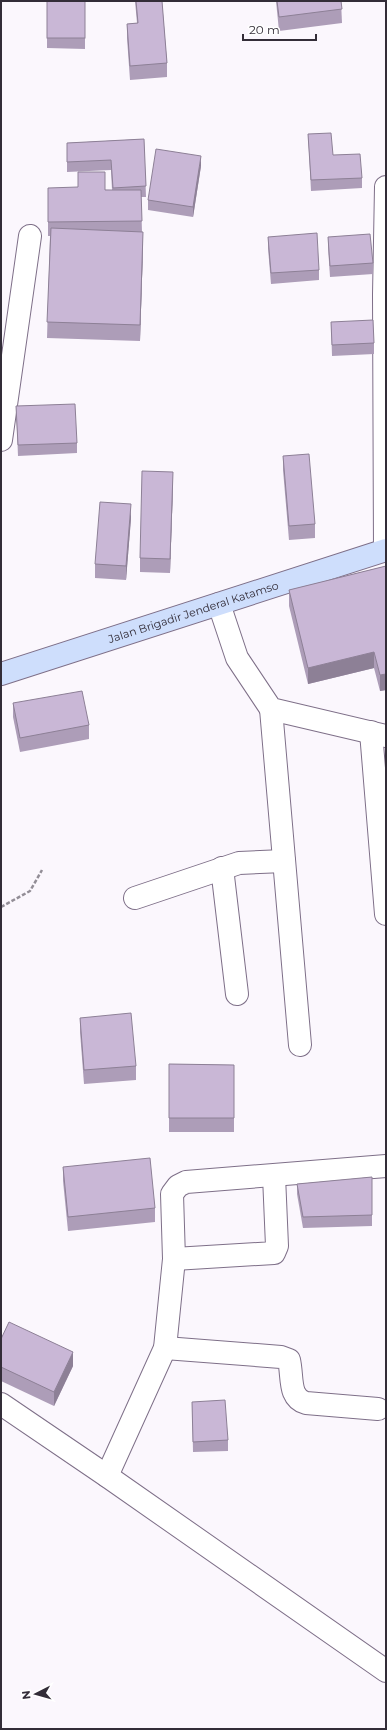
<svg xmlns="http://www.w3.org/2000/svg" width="387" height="1730" font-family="Montserrat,sans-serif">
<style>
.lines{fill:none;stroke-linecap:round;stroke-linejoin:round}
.street-casing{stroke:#7e6f88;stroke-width:24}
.secondary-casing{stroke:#7e6f88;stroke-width:24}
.path{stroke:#938e97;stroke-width:2.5;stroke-dasharray:4 2;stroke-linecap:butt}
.street{stroke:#fff;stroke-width:22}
.secondary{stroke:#cedefc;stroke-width:22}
.wall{fill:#ad9db8}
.shaded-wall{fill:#8d8096}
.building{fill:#c9b7d6;stroke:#8d8096}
.labels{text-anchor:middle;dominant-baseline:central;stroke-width:3;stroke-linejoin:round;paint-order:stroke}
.street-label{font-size:11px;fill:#332d38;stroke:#fff}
</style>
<rect width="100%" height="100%" fill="#fbf7fd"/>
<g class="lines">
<defs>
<g id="street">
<polyline points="1,440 30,236"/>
<polyline points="385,550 384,295 386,187"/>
<polyline points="219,604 237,658 271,709 386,736"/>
<polyline points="271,709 300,1045"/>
<polyline points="371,732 386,914"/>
<polyline points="222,868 237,994"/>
<polyline points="135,898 239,863 284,861"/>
<polyline points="174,1259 274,1253 277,1246 274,1176"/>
<path d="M165 1348 281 1357 289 1360C293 1377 288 1398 306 1403L378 1409"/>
<polyline points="1,1404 107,1476 386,1671"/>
<polyline points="107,1476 165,1348 174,1259 172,1194 178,1186 186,1182 386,1166"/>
</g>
<g id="secondary">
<path id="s1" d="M1 674 386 550"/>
</g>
</defs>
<use href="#street" class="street-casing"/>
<use href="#secondary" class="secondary-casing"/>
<polyline class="path" points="1,907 30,891 42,870"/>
<use href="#street" class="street"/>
<use href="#secondary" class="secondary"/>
</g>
<g class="wall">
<polygon points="47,1 85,1 85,49 47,48"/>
<polygon points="135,1 162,1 167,63 167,77 130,80 127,38 127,24 137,23"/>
<polygon points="276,1 341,1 342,23 279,31"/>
<polygon points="308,134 333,155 362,178 362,188 311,191"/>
<polygon points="144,139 146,197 141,197 142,232 143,248 140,341 47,338 50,236 48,236 48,188 112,190 111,170 67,172 67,143"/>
<polygon points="201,166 193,217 148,210 148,200"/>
<polygon points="268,237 319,270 319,280 271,284 268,248"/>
<polygon points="328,237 373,263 373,274 330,277 328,247"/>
<polygon points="331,322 374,343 374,354 332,356"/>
<polygon points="16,406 77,443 77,453 18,456"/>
<polygon points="283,456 315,524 315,538 289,540 283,470"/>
<polygon points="173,486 170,573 140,572 140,558"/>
<polygon points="131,518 126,580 95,578 95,564"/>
<polygon points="386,566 386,690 380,691 374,668 308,684 289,606 289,590"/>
<polygon points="13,703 89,725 89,739 20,752 13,717"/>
<polygon points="80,1018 136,1066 136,1080 84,1084 80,1032"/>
<polygon points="169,1064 234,1065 234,1132 169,1132"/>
<polygon points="63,1167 155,1208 155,1222 68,1231 63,1181"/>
<polygon points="372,1177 372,1226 303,1228 297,1194 297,1184"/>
<polygon points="1,1339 73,1366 54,1406 1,1381"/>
<polygon points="192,1402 228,1440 228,1451 193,1452"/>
</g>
<g class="shaded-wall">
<polygon points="201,156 201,166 193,217 193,207"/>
<polygon points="143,232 143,248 140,341 140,325"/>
<polygon points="173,472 173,486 170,573 170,559"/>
<polygon points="131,504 131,518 126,580 126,566"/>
<polygon points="374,652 374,668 308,684 308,668"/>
<polygon points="386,674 386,690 380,691 380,675"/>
<polygon points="73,1352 73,1366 54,1406 54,1392"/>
</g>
<g class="building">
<rect x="47" y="1" width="38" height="37"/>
<polygon points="136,1 162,1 167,63 130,66 127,24 138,23"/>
<polygon points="277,1 341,1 342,9 279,17"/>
<polygon points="331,133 333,155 360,154 362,178 311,180 308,134"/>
<polygon points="144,139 146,186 113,188 111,160 67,162 67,143"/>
<polygon points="156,149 201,156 193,207 148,200"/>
<polygon points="78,172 105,172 105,190 141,190 142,221 48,222 48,188 78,187"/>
<polygon points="51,228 143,232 140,325 47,322"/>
<polygon points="317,233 319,270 271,273 268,237"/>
<polygon points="370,234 373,263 330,266 328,237"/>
<polygon points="373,320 374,343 332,345 331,322"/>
<polygon points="75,404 77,443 18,445 16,406"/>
<polygon points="309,454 315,524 289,526 283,456"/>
<polygon points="142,471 173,472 170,559 140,558"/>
<polygon points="100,502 131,504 126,566 95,564"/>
<polygon points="386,566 386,674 380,675 374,652 308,668 289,590"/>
<polygon points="82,691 89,725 20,738 13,703"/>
<polygon points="131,1013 136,1066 84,1070 80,1018"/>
<polygon points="169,1064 234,1065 234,1118 169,1118"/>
<polygon points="150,1158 155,1208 68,1217 63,1167"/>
<polygon points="372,1177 372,1215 303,1217 297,1184"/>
<polygon points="9,1322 73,1352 54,1392 1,1367 1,1339"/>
<polygon points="225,1400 228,1440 193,1442 192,1402"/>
</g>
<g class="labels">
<g class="street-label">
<text stroke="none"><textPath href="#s1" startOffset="202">Jalan Brigadir Jenderal Katamso</textPath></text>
</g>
</g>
<rect width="387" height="1730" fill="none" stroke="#332d38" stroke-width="4"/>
<g transform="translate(36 1694) rotate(264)" stroke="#ffffff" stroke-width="3" paint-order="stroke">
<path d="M0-3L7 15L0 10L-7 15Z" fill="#332d38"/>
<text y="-6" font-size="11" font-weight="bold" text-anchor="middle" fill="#332d38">N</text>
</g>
<path d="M243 34v6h73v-6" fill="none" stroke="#332d38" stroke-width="2"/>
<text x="249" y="34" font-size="12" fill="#332d38" stroke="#ffffff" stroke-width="3" paint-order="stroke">20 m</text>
</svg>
